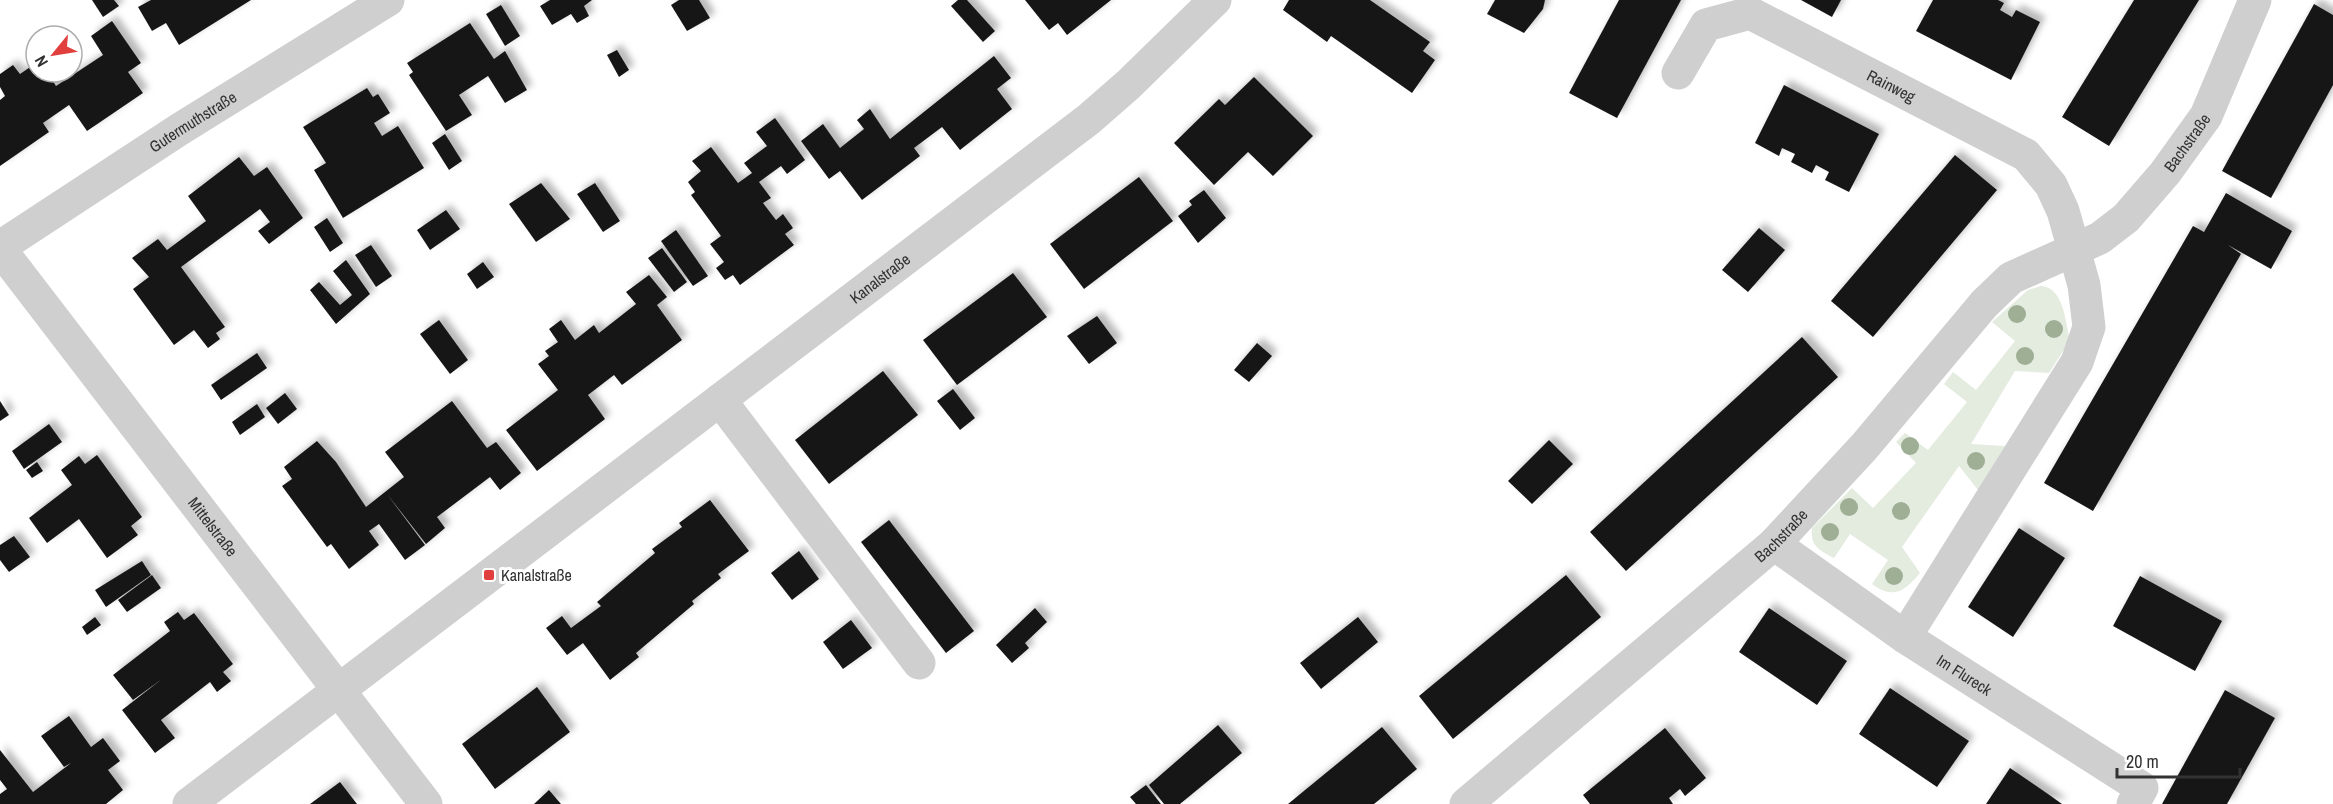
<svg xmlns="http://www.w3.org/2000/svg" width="2333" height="804" font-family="'Archivo Narrow',sans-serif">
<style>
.green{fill:#e4ebdf}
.building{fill:#191919;filter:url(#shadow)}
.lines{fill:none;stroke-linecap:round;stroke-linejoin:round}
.minor{stroke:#cfcfcf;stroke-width:33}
.tree{fill:#9faf96}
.poi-dot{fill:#e13f3d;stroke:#fff;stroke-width:2}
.labels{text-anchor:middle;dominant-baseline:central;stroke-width:6;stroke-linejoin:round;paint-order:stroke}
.street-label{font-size:16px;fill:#323232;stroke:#fff}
.poi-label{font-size:16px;fill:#323232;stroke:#fff;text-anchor:start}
</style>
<defs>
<filter id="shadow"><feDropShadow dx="5.5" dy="-5.5" stdDeviation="3" flood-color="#0004"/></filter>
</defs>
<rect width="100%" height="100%" fill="#fff"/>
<path class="green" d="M2041 286C2064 288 2065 321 2070 340L2049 373 2015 371 1971 444 2005 446 1978 490 1959 466 1902 547 1920 573C1905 591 1893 600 1872 584L1888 560 1850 534 1834 558C1819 550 1810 546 1812 528L1852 488 1873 508 1916 463 1896 442 1905 433 1928 450 1967 402 1944 384 1953 372 1976 390 2015 341 1992 322 2028 290Z"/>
<g class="building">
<polygon points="92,0 114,0 119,6 103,17"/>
<polygon points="151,0 251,0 179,45 166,23 152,31 138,7"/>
<polygon points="550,0 592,0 584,6 589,16 577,23 571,14 552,25 540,6"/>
<polygon points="679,0 699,0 710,18 687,31 671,5"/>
<polygon points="958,0 967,0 995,31 983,42 951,6"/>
<polygon points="1025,0 1111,0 1067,35 1058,23 1049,30"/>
<polygon points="1289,0 1370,0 1430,42 1423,51 1435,60 1412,93 1331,36 1327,42 1283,10"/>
<polygon points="1495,0 1545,0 1543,9 1524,33 1487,14"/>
<polygon points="1619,0 1681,0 1617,118 1569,93"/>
<polygon points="1801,0 1841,0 1832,17"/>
<polygon points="1933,0 1998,0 2004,3 2000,10 2012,17 2016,10 2040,22 2011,80 1916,31"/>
<polygon points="2134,0 2199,0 2109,146 2062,117"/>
<polygon points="2314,4 2333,15 2333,85 2271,198 2222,171"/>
<polygon points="501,5 520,36 505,46 486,14"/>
<polygon points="112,21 141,63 128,72 143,93 87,131 69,105 43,123 49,132 0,166 0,100 5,96 0,87 0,74 13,65 20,74 36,63 36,72 47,72 56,86 103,55 91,36"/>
<polygon points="470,23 494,59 505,51 527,90 505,103 488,76 459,95 472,115 446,131 409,75 413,72 407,63"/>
<polygon points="617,50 629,70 619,77 607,55"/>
<polygon points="994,56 1011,78 997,89 1012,109 960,150 942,127 914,148 920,156 862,200 840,171 829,179 801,141 823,124 840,148 864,129 857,120 870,109 890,139"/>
<polygon points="1254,77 1313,136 1273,176 1248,152 1214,185 1174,143 1219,99 1225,105"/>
<polygon points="1784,85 1879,134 1849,192 1825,180 1829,172 1816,165 1812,173 1791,162 1795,154 1782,148 1779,156 1755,143"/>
<polygon points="367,88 373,97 378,94 390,113 374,123 382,136 398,126 424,168 343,218 314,170 326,163 303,127"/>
<polygon points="775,118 805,160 787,174 781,166 759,182 771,198 763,203 776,220 783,214 793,228 785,234 794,245 740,285 733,275 725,280 716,268 724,262 710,244 721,236 691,195 695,192 688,182 701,171 692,161 711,147 738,183 752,173 744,163 767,146 756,132"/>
<polygon points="445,134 462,161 449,170 432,143"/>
<polygon points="1955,155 1997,190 1873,337 1831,301"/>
<polygon points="239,157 254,176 267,167 303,218 269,244 258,231 270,222 260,209 181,267 225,327 216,333 220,339 208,348 194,330 174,345 133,289 149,277 132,258 158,239 167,250 206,221 188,196"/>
<polygon points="1139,177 1173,221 1084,289 1050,244"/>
<polygon points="541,183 570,219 536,242 509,204"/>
<polygon points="595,183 620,221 603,232 577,194"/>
<polygon points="1204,190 1226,218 1198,243 1178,216 1192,205 1189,201"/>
<polygon points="2226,193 2292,231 2271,269 2228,245 2241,254 2093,511 2044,483 2193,226 2204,232"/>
<polygon points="446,210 460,229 430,250 417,230"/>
<polygon points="327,218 343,243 330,252 314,227"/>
<polygon points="1759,228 1785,250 1748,292 1722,270"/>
<polygon points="676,230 708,276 693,286 661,241"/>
<polygon points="371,245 392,276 376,287 355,255"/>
<polygon points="662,248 687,282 674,292 648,258"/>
<polygon points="346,260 370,294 336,324 310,290 319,282 340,305 352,295 333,271"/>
<polygon points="483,262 494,277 477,289 467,274"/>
<polygon points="1013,273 1047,317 957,385 923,340"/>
<polygon points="649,275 667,297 657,305 682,340 622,385 614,375 588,395 605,419 537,471 506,430 558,390 538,364 549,356 545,351 558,342 549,329 561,320 575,340 594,325 599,333 636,304 626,292"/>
<polygon points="1097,316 1117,343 1089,364 1067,336"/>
<polygon points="439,320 468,360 450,374 420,334"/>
<polygon points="1802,337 1838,377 1626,571 1590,532"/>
<polygon points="1257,343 1272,356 1249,382 1234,370"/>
<polygon points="257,353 267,368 221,400 211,385"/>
<polygon points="883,371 918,415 829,484 795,440"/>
<polygon points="953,389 975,418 960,430 937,401"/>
<polygon points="285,393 297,409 278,424 266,408"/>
<polygon points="0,401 9,415 0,421"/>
<polygon points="452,401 487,448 496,442 521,473 500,490 490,477 437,517 445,528 426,544 387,494 425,545 405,560 379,524 369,531 379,545 349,569 331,544 327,547 282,486 292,479 284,467 317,441 336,462 366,507 404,477 385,452"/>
<polygon points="257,404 265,417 240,435 232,422"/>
<polygon points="49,424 62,442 24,469 12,451"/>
<polygon points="1549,440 1573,464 1532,504 1508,481"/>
<polygon points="97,455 142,517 131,526 138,535 107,558 79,519 47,543 29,518 72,485 61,470 79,456 85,464"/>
<polygon points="37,462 43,471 32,478 26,470"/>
<polygon points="710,500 749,551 718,574 721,578 692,601 694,604 636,653 639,657 610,680 583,643 567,655 546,628 562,616 571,628 601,606 597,602 655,553 652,549 682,527 679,523"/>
<polygon points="889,520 974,631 946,653 861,542"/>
<polygon points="2019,528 2065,558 2013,637 1968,607"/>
<polygon points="14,536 30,557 9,572 0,560 0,545"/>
<polygon points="799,551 819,579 792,600 771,573"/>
<polygon points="142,561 151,575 106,607 95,590"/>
<polygon points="152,575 161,588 127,612 118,600"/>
<polygon points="1566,575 1601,617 1453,739 1419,696"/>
<polygon points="2140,576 2222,621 2195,671 2113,626"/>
<polygon points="1035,608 1047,622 1025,643 1029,648 1012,663 996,645"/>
<polygon points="1769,608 1847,661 1817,705 1739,652"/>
<polygon points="178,612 184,620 194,613 233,664 223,672 231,681 217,692 210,682 161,720 175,738 155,753 122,710 162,679 133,700 113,675 170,631 164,622"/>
<polygon points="95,617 101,625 87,635 82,627"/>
<polygon points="1358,617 1378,642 1321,689 1300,663"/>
<polygon points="851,620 872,648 843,669 823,642"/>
<polygon points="537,687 570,732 495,789 462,744"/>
<polygon points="1890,688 1969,741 1937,787 1859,734"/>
<polygon points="2225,690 2275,718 2227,804 2162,804"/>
<polygon points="69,716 91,747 103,738 120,761 108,770 123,790 106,804 0,804 0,794 7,789 0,780 0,750 33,792 71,763 64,767 41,736"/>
<polygon points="1218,725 1242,753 1180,804 1164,804 1149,785"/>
<polygon points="1382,727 1417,769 1374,804 1288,804"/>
<polygon points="1665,728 1706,778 1685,796 1680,789 1669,798 1673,804 1590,804 1583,795"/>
<polygon points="2010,768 2048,794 2062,804 1986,804"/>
<polygon points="340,782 357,804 310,804"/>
<polygon points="1146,785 1161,804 1136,804 1130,797"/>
<polygon points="549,790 561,804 534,804"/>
</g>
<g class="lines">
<g class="minor">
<path id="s1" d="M1678 73 1706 25 1750 13 2026 155 2051 185 2063 211 2084 285 2089 327 2077 362 1905 637"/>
<path id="s2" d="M0 247 180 129 388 0"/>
<path id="s3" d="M0 249 426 804"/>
<polyline points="720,400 919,663"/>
<path id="s4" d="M1774 544 1905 637 2142 788 2133 804"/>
<path id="s5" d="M189 804 1089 119 1129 84 1215 0"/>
<path id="s6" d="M1466 804 1774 544 1864 447 1984 304 2011 278 2100 238 2126 218 2165 173 2206 116 2255 0"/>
</g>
</g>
<g class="tree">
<circle cx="2017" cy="314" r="9"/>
<circle cx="2054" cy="329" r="9"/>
<circle cx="2025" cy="356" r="9"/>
<circle cx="1910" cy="446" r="9"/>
<circle cx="1976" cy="461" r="9"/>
<circle cx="1849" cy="507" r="9"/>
<circle cx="1901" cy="511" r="9"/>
<circle cx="1830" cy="532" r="9"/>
<circle cx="1894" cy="576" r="9"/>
</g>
<rect class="poi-dot" x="483" y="569" width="12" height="12" rx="3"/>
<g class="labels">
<g class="street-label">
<text stroke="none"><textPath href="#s1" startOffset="260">Rainweg</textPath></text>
<text stroke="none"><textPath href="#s2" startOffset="230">Gutermuthstraße</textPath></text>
<text stroke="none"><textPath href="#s6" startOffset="987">Bachstraße</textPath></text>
<text stroke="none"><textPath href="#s5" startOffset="868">Kanalstraße</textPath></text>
<text stroke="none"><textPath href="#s3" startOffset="350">Mittelstraße</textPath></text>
<text stroke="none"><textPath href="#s6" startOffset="414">Bachstraße</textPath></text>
<text stroke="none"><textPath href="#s4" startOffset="231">Im Flureck</textPath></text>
</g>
<g class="poi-label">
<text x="501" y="575">Kanalstraße</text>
</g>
</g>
<g transform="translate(54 54) rotate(240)"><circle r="28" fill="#ffffff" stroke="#adadad" stroke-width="1.5"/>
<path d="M0-4.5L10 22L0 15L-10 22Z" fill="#e13f3d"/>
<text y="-9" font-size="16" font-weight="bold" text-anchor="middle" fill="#323232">N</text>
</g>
<path d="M2117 768v9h123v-9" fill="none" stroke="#323232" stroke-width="3"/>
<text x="2126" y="768" font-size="18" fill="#323232" stroke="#ffffff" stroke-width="4.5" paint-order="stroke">20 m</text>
</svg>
